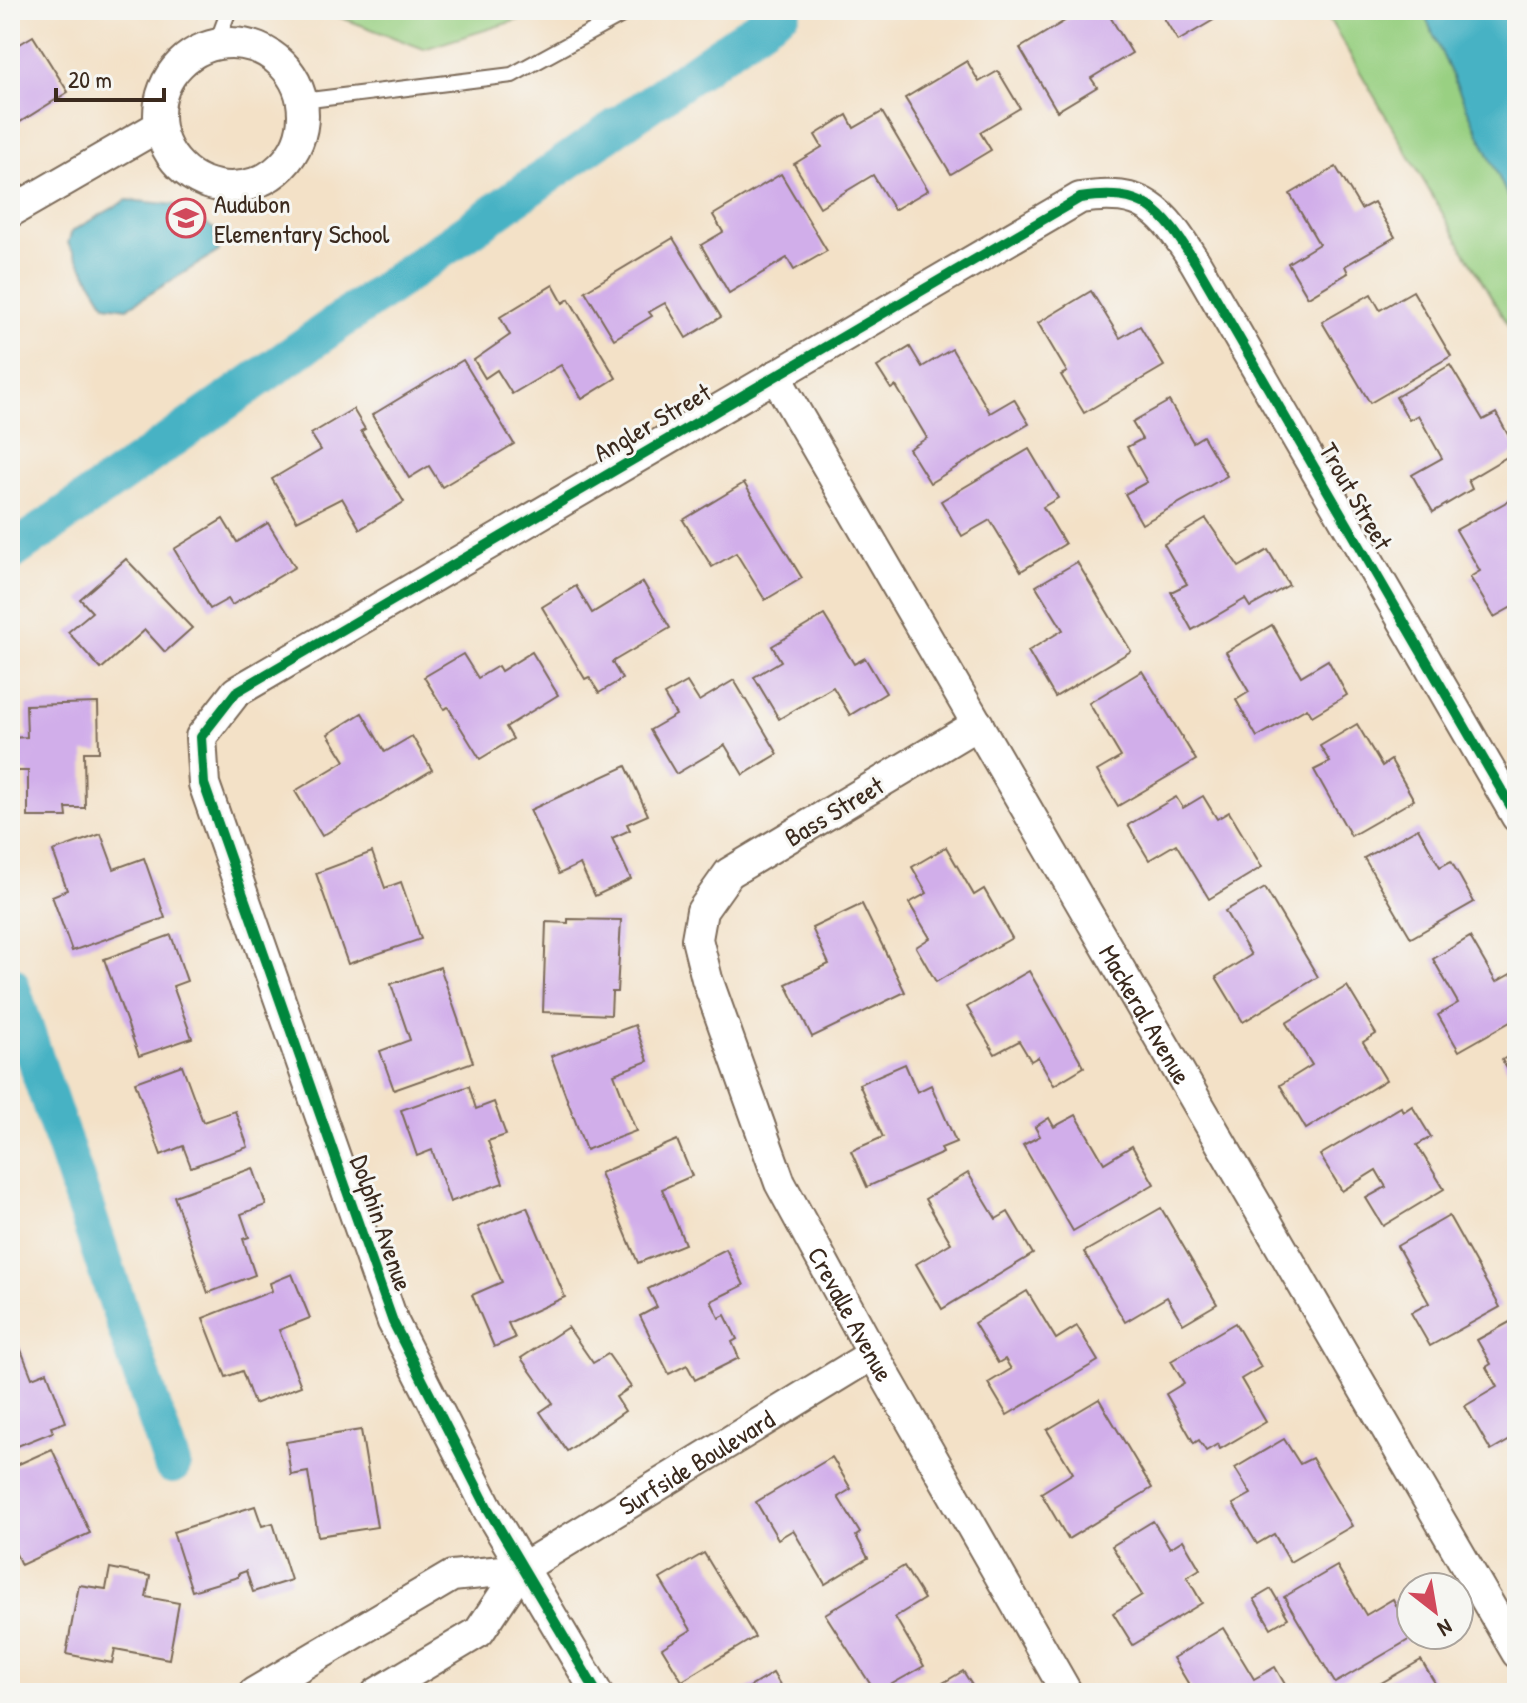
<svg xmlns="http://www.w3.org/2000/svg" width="1527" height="1703" font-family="'Patrick Hand',sans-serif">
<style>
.green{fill:#99d082;stroke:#6a7d50;stroke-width:2}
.water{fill:#46b2c4;stroke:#406e71;stroke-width:2}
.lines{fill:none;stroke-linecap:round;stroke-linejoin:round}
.canal{stroke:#46b2c4;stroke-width:38}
.building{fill:#d1aeea}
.service-casing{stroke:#7b6a59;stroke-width:18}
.minor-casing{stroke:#7b6a59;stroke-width:34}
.service{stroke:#fff;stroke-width:14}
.minor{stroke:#fff;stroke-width:30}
.cycleway-casing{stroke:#f6f6f2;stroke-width:15}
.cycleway{stroke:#00873e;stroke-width:10}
.labels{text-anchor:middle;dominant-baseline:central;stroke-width:6;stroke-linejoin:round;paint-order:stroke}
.poi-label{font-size:26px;fill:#3b2a1e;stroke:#f6f6f2;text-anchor:start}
.street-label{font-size:26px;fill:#3b2a1e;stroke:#f6f6f2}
</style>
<rect width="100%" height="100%" fill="#f6f6f2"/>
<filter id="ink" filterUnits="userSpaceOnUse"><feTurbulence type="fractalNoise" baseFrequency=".0125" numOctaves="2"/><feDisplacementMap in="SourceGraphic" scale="16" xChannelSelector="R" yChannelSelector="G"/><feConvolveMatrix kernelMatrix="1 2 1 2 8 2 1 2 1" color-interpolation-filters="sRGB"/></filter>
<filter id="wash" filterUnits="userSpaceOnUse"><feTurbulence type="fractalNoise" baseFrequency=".006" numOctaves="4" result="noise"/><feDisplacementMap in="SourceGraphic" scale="32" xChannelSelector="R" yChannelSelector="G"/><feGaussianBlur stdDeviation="1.8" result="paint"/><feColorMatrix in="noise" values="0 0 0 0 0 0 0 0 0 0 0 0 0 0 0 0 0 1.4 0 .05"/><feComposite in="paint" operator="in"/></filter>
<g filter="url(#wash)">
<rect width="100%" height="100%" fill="#f3e1c7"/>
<g class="green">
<polygon points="321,10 550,10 424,49"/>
<polygon points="1324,10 1517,10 1517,341"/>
</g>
<g class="water">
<polygon points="1422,10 1517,10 1517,211 1507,195"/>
<polygon points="127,200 176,205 214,229 219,251 127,308 106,305 68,243 72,231"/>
</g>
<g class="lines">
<g class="canal">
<polyline points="10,553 783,10"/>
<polyline points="10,984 172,1465"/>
</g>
</g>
<g id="blocks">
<g class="building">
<polygon points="1083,10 1106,10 1132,53 1091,78 1097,87 1057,111 1020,48"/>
<polygon points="1159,10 1212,10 1217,18 1178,41"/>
<polygon points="33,36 68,92 20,122 10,106 10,50"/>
<polygon points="967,61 979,82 998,71 1020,108 980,132 991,150 951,174 905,98"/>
<polygon points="882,112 928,190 894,210 873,175 820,207 794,164 822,147 815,135 847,115 854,128"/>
<polygon points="1336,167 1361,209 1374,202 1395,237 1345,266 1348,273 1308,297 1288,263 1319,244 1290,194"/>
<polygon points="781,174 827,251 794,270 787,258 729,293 701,245 723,232 713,215"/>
<polygon points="673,238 721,317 686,338 665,303 649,312 652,316 614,339 585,291"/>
<polygon points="553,285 563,303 569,299 616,378 582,399 561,365 512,394 497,370 485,378 474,360 510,335 500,317"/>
<polygon points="1091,291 1120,338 1140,326 1164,366 1084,413 1061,375 1067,372 1038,323"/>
<polygon points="1413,291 1451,356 1370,403 1322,322 1371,294 1380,310"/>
<polygon points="910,347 922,367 952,349 990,413 1014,399 1029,424 930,483 909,449 927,438 896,386 891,389 877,367"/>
<polygon points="463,360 514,444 442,487 429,466 409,478 372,415"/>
<polygon points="1450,365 1483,420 1496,413 1517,451 1468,480 1472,489 1433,512 1412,475 1442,458 1418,415 1409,420 1396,397"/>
<polygon points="1169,401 1193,442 1203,436 1227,476 1142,524 1125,494 1147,482 1127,447 1142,439 1132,422"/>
<polygon points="353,409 365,429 361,431 404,502 360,529 342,498 297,521 272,479 321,450 311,434"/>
<polygon points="1029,449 1058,498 1043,507 1065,544 1021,571 990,520 962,536 941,501"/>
<polygon points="744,483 802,578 765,600 736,553 712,567 683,520"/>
<polygon points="1510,500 1517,512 1517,604 1494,617 1470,577 1480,571 1456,530"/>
<polygon points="223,519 237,542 268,523 295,567 232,605 228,599 210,609 174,549"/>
<polygon points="1206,519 1239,567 1268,550 1289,585 1250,607 1245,599 1192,630 1171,592 1187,584 1164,544"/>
<polygon points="126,559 192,628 165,652 145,630 101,669 68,632 92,612 80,599"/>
<polygon points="1077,562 1131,651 1055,697 1028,651 1063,630 1036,586"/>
<polygon points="643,582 670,628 612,662 622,679 599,693 589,677 585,679 542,607 576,586 592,613"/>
<polygon points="824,615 854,664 865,658 886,693 850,715 833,687 779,719 754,677 781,661 772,646"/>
<polygon points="1272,625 1301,676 1328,660 1347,695 1312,716 1307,708 1257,737 1236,700 1249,692 1226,652"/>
<polygon points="532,652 558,695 506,727 513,739 480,759 448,707 444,709 424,677 463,654 478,678 498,666 501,671"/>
<polygon points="1142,671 1196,760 1118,806 1097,771 1121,757 1089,703"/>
<polygon points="734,680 778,754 743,775 725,745 676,774 650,730 676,715 664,695 687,682 699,701"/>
<polygon points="98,703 99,752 84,752 85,808 66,808 67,817 28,817 28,771 10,771 10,738 27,737 26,705"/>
<polygon points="362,713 385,752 412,736 432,770 322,836 295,791 345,761 328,734"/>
<polygon points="1357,724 1382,766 1391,760 1414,800 1351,836 1314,770 1330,762 1320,746"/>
<polygon points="626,766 648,815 627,824 630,830 612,838 631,879 595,896 580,864 559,874 530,810"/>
<polygon points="1203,796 1217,819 1229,812 1262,867 1209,899 1176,844 1149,860 1128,825 1176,797 1183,808"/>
<polygon points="1418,828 1440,867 1451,861 1474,902 1411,938 1364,858"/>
<polygon points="101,834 114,869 144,858 165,918 72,951 52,896 67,890 53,851"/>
<polygon points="946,847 974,895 984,889 1012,938 936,982 916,947 930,938 909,903 927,893 912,867"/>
<polygon points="372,852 385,888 401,882 421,939 348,964 316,873"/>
<polygon points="1265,888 1318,977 1243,1022 1216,977 1251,955 1225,911"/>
<polygon points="862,904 905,992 812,1037 786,984 829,964 812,928"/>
<polygon points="568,919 621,920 617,992 612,992 611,1015 543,1012 546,922 568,923"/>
<polygon points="171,935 187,981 173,986 192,1038 139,1056 104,959"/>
<polygon points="1470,937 1496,982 1514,972 1517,977 1517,1018 1459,1051 1438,1015 1458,1003 1433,959"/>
<polygon points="440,967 473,1062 394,1090 380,1051 410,1040 391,984"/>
<polygon points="1029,971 1084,1067 1054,1085 1038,1057 1031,1061 1019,1041 995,1054 967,1007"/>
<polygon points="1347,986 1376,1034 1363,1042 1386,1080 1306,1129 1280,1085 1312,1065 1286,1023"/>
<polygon points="635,1025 648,1061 614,1074 636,1131 586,1150 551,1056"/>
<polygon points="1517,1051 1517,1085 1502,1060"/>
<polygon points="905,1064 917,1092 931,1085 956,1142 941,1148 943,1153 867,1187 851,1151 883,1137 859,1084"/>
<polygon points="182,1065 203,1122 235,1111 248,1147 191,1167 183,1146 161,1155 135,1082"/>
<polygon points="469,1086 476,1109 494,1102 506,1135 488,1141 503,1183 450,1202 432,1150 417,1156 401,1110"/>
<polygon points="1412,1106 1431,1137 1417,1145 1444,1189 1383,1226 1366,1198 1386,1187 1376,1170 1342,1191 1320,1155 1401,1107 1403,1112"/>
<polygon points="1076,1115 1104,1163 1132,1146 1154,1184 1073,1231 1023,1145 1040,1136 1035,1127 1049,1118 1054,1127"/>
<polygon points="677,1140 692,1176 662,1189 685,1244 638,1263 600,1173"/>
<polygon points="253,1168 266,1205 241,1214 249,1237 243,1239 255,1275 208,1293 174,1196"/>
<polygon points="968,1173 996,1219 1008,1212 1033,1254 942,1309 916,1264 951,1243 925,1199"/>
<polygon points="527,1207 565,1297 508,1323 515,1338 494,1347 472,1295 502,1282 478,1227"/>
<polygon points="1161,1208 1217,1304 1183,1324 1167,1297 1125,1322 1084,1252"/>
<polygon points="1449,1216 1500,1307 1430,1346 1411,1313 1429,1303 1397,1246"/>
<polygon points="726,1249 744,1285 711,1301 719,1318 725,1315 737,1339 732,1342 739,1358 695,1380 687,1365 669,1374 640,1316 657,1307 648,1289"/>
<polygon points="292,1274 310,1318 279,1330 301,1386 254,1404 242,1371 226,1377 203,1318 272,1291 270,1283"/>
<polygon points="1027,1291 1056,1339 1077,1326 1098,1361 1007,1415 988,1383 1011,1369 1005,1359 998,1363 974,1323"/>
<polygon points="1517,1318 1517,1436 1491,1451 1465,1406 1497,1387 1486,1367 1491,1364 1477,1340"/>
<polygon points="1235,1323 1261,1367 1241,1379 1266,1422 1220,1449 1218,1444 1206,1451 1199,1440 1194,1443 1166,1394 1184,1383 1171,1361"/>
<polygon points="568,1327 593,1363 608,1354 631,1387 616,1397 625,1411 567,1451 540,1412 553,1403 521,1358"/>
<polygon points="16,1337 32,1378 47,1372 66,1422 51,1427 53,1432 10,1449 10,1340"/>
<polygon points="1099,1399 1152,1488 1068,1539 1041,1493 1073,1473 1047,1430"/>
<polygon points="361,1430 377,1527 318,1536 308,1472 291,1475 286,1442"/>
<polygon points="1284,1439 1300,1464 1312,1458 1352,1526 1290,1562 1274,1534 1257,1544 1233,1504 1251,1494 1235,1468"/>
<polygon points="52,1449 90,1533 21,1565 10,1541 10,1468"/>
<polygon points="832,1457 851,1489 838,1497 860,1533 856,1536 868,1558 825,1584 793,1530 778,1539 756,1502"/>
<polygon points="255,1506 262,1526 273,1523 291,1580 253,1592 246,1571 238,1574 238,1577 192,1591 173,1532"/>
<polygon points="1153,1521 1170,1548 1183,1540 1200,1569 1187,1577 1202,1603 1133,1645 1113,1613 1142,1595 1112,1546"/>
<polygon points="704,1553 755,1637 682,1681 662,1648 691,1630 660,1579"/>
<polygon points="904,1566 924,1599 895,1617 924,1666 876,1693 825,1614"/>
<polygon points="1337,1566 1366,1615 1393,1599 1411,1635 1417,1635 1335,1683 1284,1597"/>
<polygon points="110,1568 150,1576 146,1597 179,1603 169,1659 115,1649 112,1663 66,1654 79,1585 106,1589"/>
<polygon points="1271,1589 1288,1618 1271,1628 1254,1599"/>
<polygon points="1223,1628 1254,1679 1275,1667 1290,1693 1194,1693 1173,1658"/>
<polygon points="1421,1660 1441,1693 1364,1693"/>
<polygon points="963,1671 977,1693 926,1693"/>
<polygon points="773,1673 785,1693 740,1693"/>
</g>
</g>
</g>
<g filter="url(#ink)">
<use href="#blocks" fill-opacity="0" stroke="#7b6a59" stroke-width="2"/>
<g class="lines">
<defs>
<g id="service">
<polyline points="215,47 229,10"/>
<polyline points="302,101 512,75 631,10"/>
</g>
<g id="minor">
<circle cx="231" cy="115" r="72"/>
<polyline points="10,212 159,126"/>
<path id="s1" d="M775 376 1517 1653"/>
<path id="s2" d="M978 724 729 873 702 911 697 939 707 979 780 1183 873 1354 1067 1693"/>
<polyline points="254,1693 452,1576 521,1569"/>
<path id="s3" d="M377 1693 479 1632 521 1569 873 1354"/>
<path d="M597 1693 488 1509 393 1322 204 784 201 737 236 692 1080 198C1145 188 1162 210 1195 262L1517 817"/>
</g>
</defs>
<use href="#service" class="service-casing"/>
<use href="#minor" class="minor-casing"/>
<use href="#service" class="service"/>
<use href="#minor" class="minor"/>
<defs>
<path id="cycleway" d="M597 1693 488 1509 393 1322 204 784 201 737 236 692 1080 198C1145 188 1162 210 1195 262L1517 817"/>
</defs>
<use href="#cycleway" class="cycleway-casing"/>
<use href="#cycleway" class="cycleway"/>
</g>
</g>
<defs>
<symbol id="school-ring" viewBox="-11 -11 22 22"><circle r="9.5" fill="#f6f6f2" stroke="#d1495b" stroke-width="1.5"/><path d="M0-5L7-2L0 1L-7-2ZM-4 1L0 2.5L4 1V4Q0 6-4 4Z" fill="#d1495b"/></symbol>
</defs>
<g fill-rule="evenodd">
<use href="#school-ring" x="164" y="196" width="44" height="44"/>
</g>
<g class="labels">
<g class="poi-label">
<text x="214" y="203">Audubon<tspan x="214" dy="30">Elementary School</tspan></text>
</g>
<g class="street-label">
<text transform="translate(652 422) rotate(-30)">Angler Street</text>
<text transform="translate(1356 496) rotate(60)">Trout Street</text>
<text transform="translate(834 811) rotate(-31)">Bass Street</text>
<text stroke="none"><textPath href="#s1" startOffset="738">Mackeral Avenue</textPath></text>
<text transform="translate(382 1223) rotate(71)">Dolphin Avenue</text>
<text stroke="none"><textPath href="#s2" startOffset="772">Crevalle Avenue</textPath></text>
<text stroke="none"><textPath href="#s3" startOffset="400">Surfside Boulevard</textPath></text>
</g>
</g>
<rect width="1527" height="1703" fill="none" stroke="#f6f6f2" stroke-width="40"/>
<g transform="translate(1435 1611) rotate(149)"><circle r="38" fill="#f6f6f2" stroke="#aba49d" stroke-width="2"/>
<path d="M0-6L14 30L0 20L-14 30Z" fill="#d1495b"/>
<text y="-12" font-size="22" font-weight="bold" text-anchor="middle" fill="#3b2a1e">N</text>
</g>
<path d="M56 88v12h108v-12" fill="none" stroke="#3b2a1e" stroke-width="4"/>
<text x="68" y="88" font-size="24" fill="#3b2a1e" stroke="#f6f6f2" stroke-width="6" paint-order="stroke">20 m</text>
</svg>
